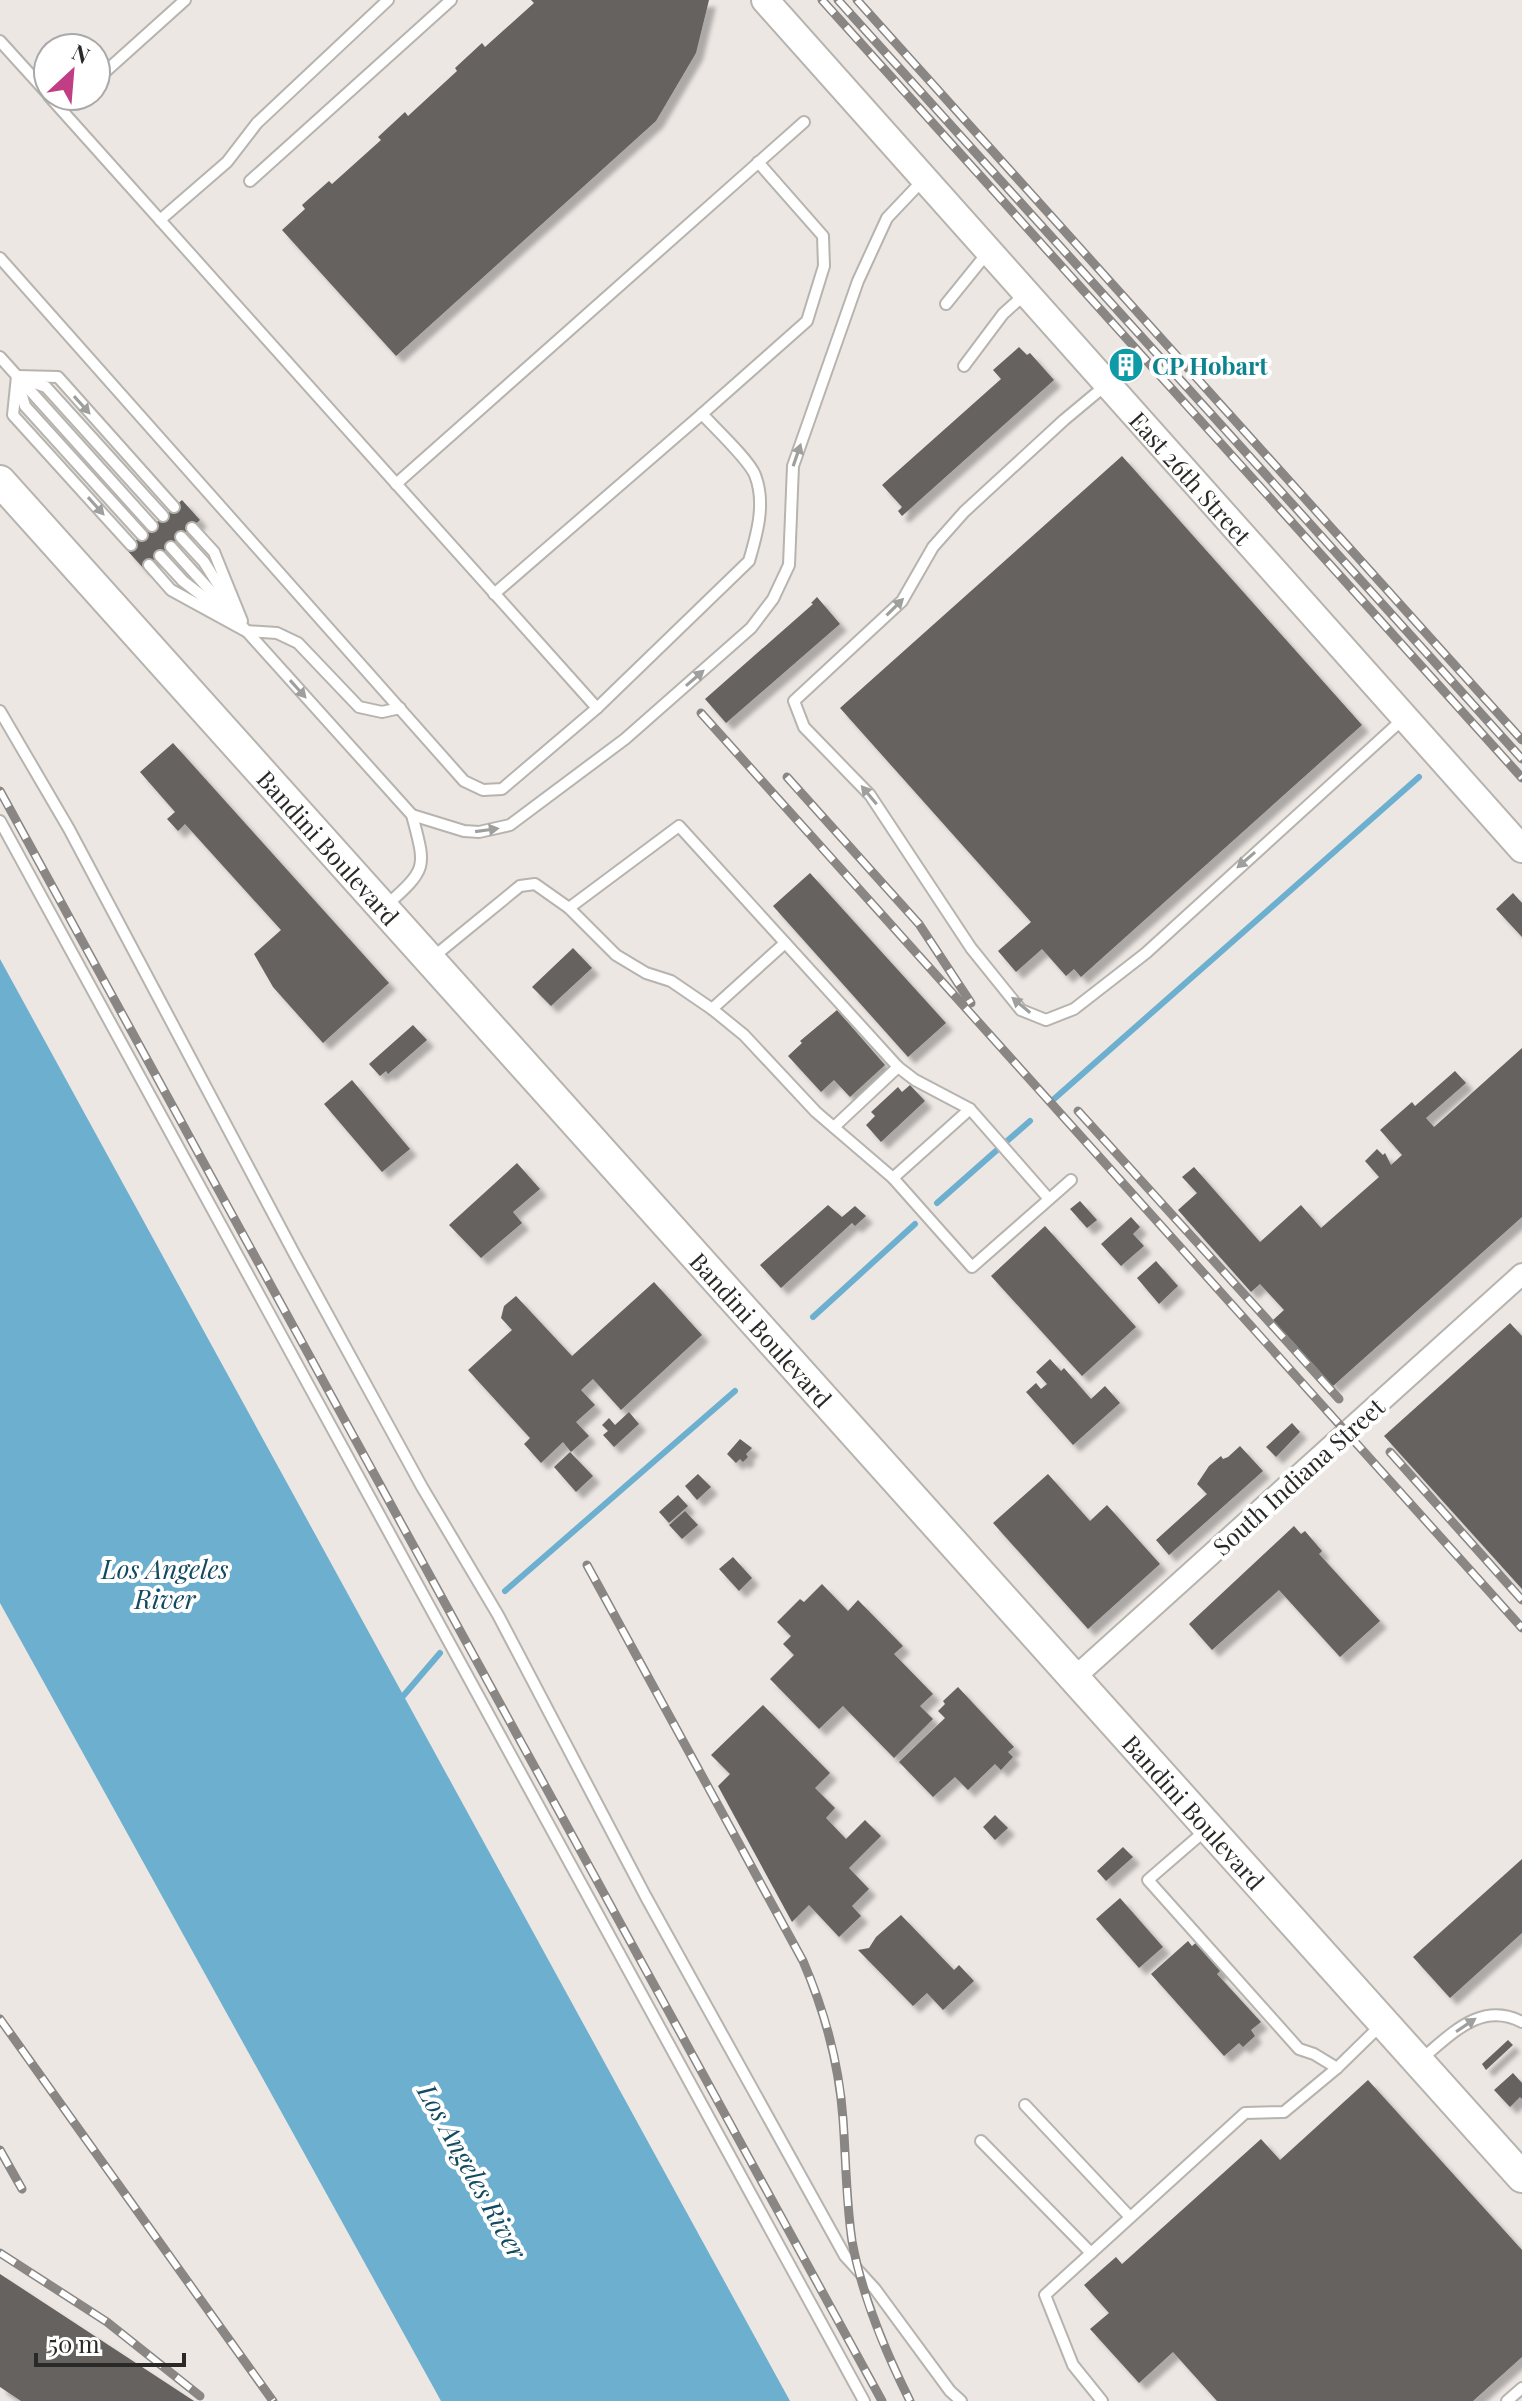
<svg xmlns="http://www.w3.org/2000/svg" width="1522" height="2401" font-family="'Playfair Display',serif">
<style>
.water{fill:#6dafcf}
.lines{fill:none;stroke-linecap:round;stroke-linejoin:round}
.stream{stroke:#6dafcf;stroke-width:6}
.building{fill:#66625e;filter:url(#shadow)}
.service-casing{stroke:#b7b3ae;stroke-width:14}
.minor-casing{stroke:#b7b3ae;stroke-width:24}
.tertiary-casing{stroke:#b7b3ae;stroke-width:30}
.secondary-casing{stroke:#b7b3ae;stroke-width:34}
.service{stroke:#fff;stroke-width:10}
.minor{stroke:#fff;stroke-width:20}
.tertiary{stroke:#fff;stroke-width:26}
.secondary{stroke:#fff;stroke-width:30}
.rail-casing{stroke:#898683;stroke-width:9}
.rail{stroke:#fff;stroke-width:6;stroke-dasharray:18;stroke-linecap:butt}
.oneway{fill:#9f9f9e}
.labels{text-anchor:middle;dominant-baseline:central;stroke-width:8;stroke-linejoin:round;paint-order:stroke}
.culture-label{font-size:24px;font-weight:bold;fill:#0d838f;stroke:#fff;text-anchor:start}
.street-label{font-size:24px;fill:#2a2927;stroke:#fff}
.water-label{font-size:26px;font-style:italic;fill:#124a60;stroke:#fff}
</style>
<defs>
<filter id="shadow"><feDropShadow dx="7" dy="7" stdDeviation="2" flood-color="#0004"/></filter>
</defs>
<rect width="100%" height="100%" fill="#ece7e3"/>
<polygon class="water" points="0,959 790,2401 441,2401 0,1603"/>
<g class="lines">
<g class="stream">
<polyline points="1054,1099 1419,777"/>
<polyline points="1007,1141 1030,1121"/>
<polyline points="937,1203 997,1150"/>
<polyline points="813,1317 915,1224"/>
<polyline points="505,1591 735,1391"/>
<polyline points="398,1702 440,1653"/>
</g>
</g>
<g class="building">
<polygon points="531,0 709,0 696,53 656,121 396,356 282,230 305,209 302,205 329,181 332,184 381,140 378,137 405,112 408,116 457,71 455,68 482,43 485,47 534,3"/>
<polygon points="1019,347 1027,355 1030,353 1054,380 902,516 898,511 902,507 882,485 1001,379 993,370"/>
<polygon points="1126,357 1134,366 1126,373 1118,363"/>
<polygon points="1122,456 1362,725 1081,977 1074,969 1066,976 1042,949 1016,972 998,951 1031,922 840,708"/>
<polygon points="182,500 200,520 144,569 126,549"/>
<polygon points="817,597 840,624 726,723 705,699 813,604 811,603"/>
<polygon points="173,743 389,983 323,1043 273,987 254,954 281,930 185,824 178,831 167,819 175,812 140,772"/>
<polygon points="810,873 946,1023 908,1057 773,906"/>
<polygon points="1513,893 1522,903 1522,937 1496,909"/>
<polygon points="573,948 592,968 551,1006 532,987"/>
<polygon points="837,1010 885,1065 850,1097 834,1080 821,1092 788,1056 802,1043 800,1041"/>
<polygon points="413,1025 427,1040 388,1074 386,1071 380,1076 369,1064"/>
<polygon points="1522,1048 1522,1217 1333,1386 1273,1320 1284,1310 1260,1284 1251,1292 1178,1210 1197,1193 1182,1177 1194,1167 1260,1242 1301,1205 1321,1228 1379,1177 1365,1161 1377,1149 1383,1155 1385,1153 1391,1165 1402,1155 1380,1130 1412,1102 1415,1106 1455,1071 1466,1083 1426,1118 1434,1127"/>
<polygon points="352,1080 410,1149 382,1172 324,1104"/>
<polygon points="910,1085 925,1101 881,1142 866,1125 875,1116 871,1112 898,1087 902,1092"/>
<polygon points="517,1163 540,1189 513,1212 522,1223 481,1258 449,1225"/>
<polygon points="1080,1201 1097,1220 1087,1228 1070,1209"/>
<polygon points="828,1205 842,1217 855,1206 866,1216 855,1226 852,1223 781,1288 760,1265"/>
<polygon points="1131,1217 1140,1227 1133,1234 1144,1246 1121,1266 1101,1244"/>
<polygon points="1045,1226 1136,1327 1082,1376 991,1276"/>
<polygon points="1156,1261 1178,1286 1159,1304 1137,1278"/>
<polygon points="654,1282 702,1335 621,1410 593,1379 581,1390 595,1405 576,1422 589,1436 571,1452 563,1442 541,1463 524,1444 530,1438 468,1370 512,1330 501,1318 504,1306 516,1296 572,1356"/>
<polygon points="1510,1323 1522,1336 1522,1589 1384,1436"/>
<polygon points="1050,1359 1061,1371 1064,1368 1091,1399 1105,1386 1120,1403 1073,1445 1026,1392 1036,1383 1041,1389 1047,1384 1036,1372"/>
<polygon points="629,1412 639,1424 614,1447 603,1435 608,1431 602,1425 609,1418 615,1425"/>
<polygon points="1292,1423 1300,1432 1276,1457 1266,1447"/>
<polygon points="740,1439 752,1448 746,1454 748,1457 743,1462 740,1459 736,1463 727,1454"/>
<polygon points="1240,1446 1263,1471 1169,1555 1156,1540 1207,1494 1197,1484 1209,1466 1221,1456 1223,1459 1228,1457"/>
<polygon points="570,1452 593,1476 576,1492 554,1467"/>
<polygon points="698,1474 711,1487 697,1500 685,1486"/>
<polygon points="1048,1474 1090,1521 1107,1505 1160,1564 1088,1629 993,1523"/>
<polygon points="678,1495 688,1506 669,1523 659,1512"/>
<polygon points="685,1511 698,1525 682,1539 669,1525"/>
<polygon points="1294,1526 1301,1534 1305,1531 1322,1551 1319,1554 1380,1621 1340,1657 1279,1590 1212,1650 1189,1624"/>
<polygon points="733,1557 752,1578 739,1591 719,1569"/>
<polygon points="822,1584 848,1611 858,1600 903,1646 894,1654 933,1694 920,1706 933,1719 894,1758 843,1706 819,1729 770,1679 794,1655 783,1644 791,1636 777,1622 800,1599 804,1602"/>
<polygon points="958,1687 1014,1747 1008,1752 1013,1757 1001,1770 995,1764 968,1790 955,1777 933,1797 899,1762 945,1718 938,1711 945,1704 943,1701"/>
<polygon points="763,1705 830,1773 815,1788 835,1808 826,1818 846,1839 865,1820 881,1836 849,1868 869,1889 852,1906 861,1916 839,1937 809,1905 792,1922 718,1786 730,1774 711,1755"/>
<polygon points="995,1815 1008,1828 995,1840 983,1827"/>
<polygon points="1123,1847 1133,1857 1106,1881 1097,1871"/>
<polygon points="1522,1859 1522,1933 1450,1998 1413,1957"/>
<polygon points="1120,1898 1163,1947 1139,1968 1096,1919"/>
<polygon points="901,1915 954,1970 959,1965 974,1981 943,2010 927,1993 913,2006 858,1950 869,1948 876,1937"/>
<polygon points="1188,1941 1192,1946 1198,1941 1222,1969 1217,1974 1261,2022 1251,2030 1255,2036 1243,2047 1239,2043 1224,2056 1151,1974"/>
<polygon points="1508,2040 1513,2045 1486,2070 1482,2064"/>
<polygon points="1513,2073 1522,2083 1522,2099 1520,2097 1510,2107 1494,2090"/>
<polygon points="1368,2080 1522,2250 1522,2357 1473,2401 1217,2401 1173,2352 1139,2383 1090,2329 1109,2313 1084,2285 1116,2257 1122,2264 1261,2139 1280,2160"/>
<polygon points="0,2274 194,2401 21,2401 0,2387"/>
</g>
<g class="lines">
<defs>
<g id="service">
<polyline points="0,41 48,94"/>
<polyline points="96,80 185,0"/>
<polyline points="49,96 597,708"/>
<polyline points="62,110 78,96"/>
<polyline points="250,181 451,0"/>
<polyline points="160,220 227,162 257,123 388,0"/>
<path d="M0 258 464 781 483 790 502 789 597 708 749 561C757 534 766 503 755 475 749 460 715 428 702 414L807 321 824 266 823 236 758 162"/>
<polyline points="946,304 988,252"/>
<polyline points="0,357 152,526"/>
<polyline points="964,366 1003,314 1024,295"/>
<polyline points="17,376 58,377 174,507"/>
<polyline points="17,376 13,415 131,545"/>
<polyline points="26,380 46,387 163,516"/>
<polyline points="1106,385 1064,420 964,512 933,547 902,601 794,701 804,727 870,795 971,948 1021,1010 1046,1020 1074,1009 1146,953 1403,719"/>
<polyline points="19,386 25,406 142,535"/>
<polyline points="396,484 804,122"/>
<polyline points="192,528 214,552 242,621"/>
<polyline points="181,537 204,562 231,605"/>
<path d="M171 547 412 815C426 868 428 868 387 905"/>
<polyline points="160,556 183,581 223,612"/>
<polyline points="149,565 171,590 246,631 277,633 298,643 359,707 382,712 400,708"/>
<polyline points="494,594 702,414"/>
<polyline points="0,711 69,829 295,1255 422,1487 498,1615 646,1897 845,2256 875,2289 950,2391 961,2401"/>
<polyline points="412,815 464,831 479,832 510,825 625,739 751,628 773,599 789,565 793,466 858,281 887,218 924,179"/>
<polyline points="0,821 864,2401"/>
<polyline points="569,908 679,826 898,1067 915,1080 970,1109 1049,1199"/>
<polyline points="432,958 520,886 535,884 569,908 616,955 646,973 671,981 712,1009 744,1035 816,1112 893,1178 972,1267 1071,1180"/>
<polyline points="712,1009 785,943"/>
<polyline points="834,1127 898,1067"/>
<polyline points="893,1178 970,1109"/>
<polyline points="1207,1829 1148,1880 1299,2049 1314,2054 1337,2068 1380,2026"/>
<path d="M1420 2060C1450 2036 1480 2000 1522 2022"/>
<polyline points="1025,2105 1130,2217"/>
<polyline points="981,2141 1091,2253"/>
<polyline points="1102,2401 1073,2365 1045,2295 1245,2113 1284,2112 1337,2068"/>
<polyline points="1507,2401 1522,2388"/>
</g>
<polyline id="minor" points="1074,1678 1522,1274"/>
<g id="tertiary">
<path id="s1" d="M765 0 1522 849"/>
</g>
<g id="secondary">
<path id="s2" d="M0 481 1522 2177"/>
</g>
</defs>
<use href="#service" class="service-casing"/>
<use href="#minor" class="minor-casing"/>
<use href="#tertiary" class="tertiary-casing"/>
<use href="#secondary" class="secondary-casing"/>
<use href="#service" class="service"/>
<use href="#minor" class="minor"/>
<use href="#tertiary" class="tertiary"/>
<use href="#secondary" class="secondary"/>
<defs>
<g id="rail">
<polyline points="822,0 1522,778"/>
<polyline points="838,0 1522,759"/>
<polyline points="857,0 1522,740"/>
<polyline points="701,713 1522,1628"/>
<polyline points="787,777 919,924 971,1003"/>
<polyline points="0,791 882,2401"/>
<polyline points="1078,1111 1339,1399"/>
<polyline points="1390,1452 1522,1600"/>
<path d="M587 1565 803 1961C825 2012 839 2063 843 2119 846 2160 846 2200 852 2241 862 2296 885 2351 910 2401"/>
<polyline points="0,2019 273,2401"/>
<polyline points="0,2150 22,2189"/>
<polyline points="0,2253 107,2322 200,2396"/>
</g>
</defs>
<use href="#rail" class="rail-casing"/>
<use href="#rail" class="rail"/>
</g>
<defs><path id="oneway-solid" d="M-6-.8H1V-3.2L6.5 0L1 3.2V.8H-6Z" transform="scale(2)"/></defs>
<g class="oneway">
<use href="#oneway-solid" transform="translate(82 405) rotate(48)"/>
<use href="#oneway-solid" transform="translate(797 455) rotate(-71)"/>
<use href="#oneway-solid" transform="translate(96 506) rotate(48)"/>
<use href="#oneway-solid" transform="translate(895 607) rotate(-45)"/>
<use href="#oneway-solid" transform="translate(695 678) rotate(-41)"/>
<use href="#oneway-solid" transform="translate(298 689) rotate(48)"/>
<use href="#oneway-solid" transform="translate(869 795) rotate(-130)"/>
<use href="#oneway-solid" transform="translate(487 830) rotate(-8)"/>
<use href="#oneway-solid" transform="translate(1246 860) rotate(139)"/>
<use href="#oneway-solid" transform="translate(1021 1005) rotate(-140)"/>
<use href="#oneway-solid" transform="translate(1466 2025) rotate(-34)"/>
</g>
<defs>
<symbol id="building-disc" viewBox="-11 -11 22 22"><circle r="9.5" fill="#0f9aa8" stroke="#fff"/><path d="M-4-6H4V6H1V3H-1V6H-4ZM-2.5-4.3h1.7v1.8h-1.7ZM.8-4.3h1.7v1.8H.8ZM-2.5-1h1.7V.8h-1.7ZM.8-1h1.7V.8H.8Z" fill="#fff"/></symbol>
</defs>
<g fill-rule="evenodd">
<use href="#building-disc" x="1106" y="345" width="40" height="40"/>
</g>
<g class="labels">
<g class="culture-label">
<text x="1152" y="365">CP Hobart</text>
</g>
<g class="street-label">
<text stroke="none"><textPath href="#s1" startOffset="640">East 26th Street</textPath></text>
<text stroke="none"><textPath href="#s2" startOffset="492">Bandini Boulevard</textPath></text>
<text stroke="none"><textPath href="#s2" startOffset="1140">Bandini Boulevard</textPath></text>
<text transform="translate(1298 1476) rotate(-42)">South Indiana Street</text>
<text stroke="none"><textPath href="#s2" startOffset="1788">Bandini Boulevard</textPath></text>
</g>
<g class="water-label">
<text x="165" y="1568">Los Angeles<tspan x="165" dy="30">River</tspan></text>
<text transform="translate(473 2171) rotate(61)">Los Angeles River</text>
</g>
</g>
<g transform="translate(72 72) rotate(26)"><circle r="38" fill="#ffffff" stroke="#aaa9a9" stroke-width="2"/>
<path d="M0-6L14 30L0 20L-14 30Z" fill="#c23e84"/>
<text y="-12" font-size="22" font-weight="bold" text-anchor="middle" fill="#2a2927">N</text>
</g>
<path d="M36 2353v12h148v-12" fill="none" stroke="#2a2927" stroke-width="4"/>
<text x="48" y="2353" font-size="24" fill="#2a2927" stroke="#ffffff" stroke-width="6" paint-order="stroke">50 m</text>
</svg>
